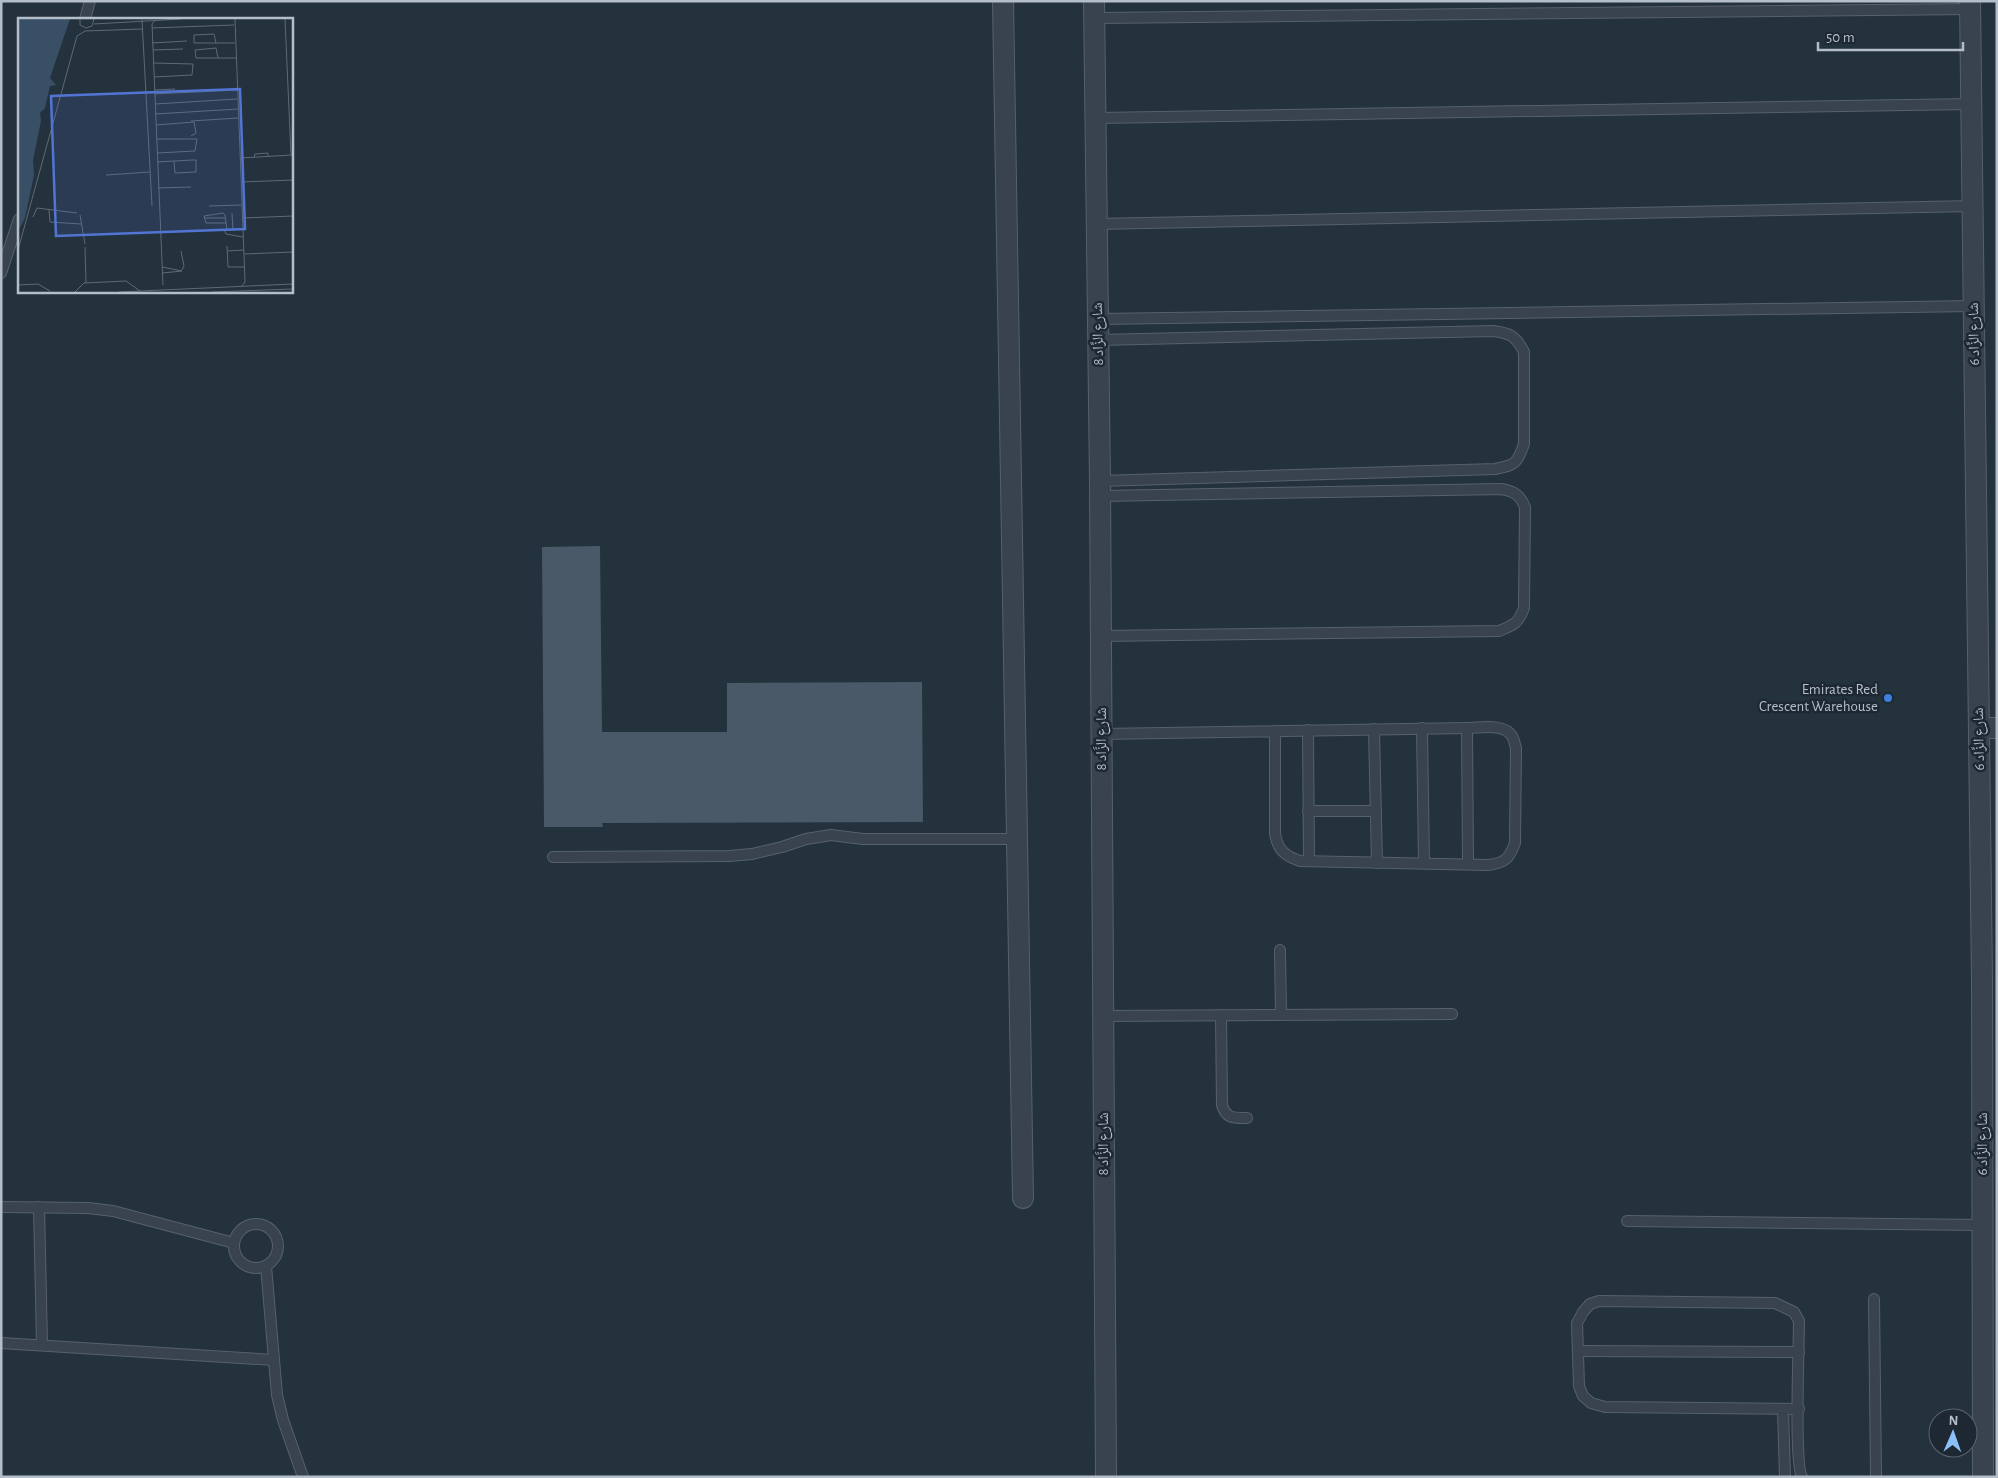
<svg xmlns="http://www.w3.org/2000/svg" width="1998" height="1478" font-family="'Alegreya Sans','Noto Naskh Arabic',sans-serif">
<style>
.building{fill:#4a5967}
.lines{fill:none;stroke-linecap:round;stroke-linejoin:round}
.lane-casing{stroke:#56616c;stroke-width:12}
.street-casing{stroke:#56616c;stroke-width:22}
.lane{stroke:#38434e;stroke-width:10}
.street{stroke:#38434e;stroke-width:20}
.shop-dot{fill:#3f7fe0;stroke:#1d2833;stroke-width:2}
.labels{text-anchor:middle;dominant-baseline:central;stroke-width:5;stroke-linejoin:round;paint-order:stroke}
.street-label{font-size:15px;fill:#b4bec9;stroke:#1d2833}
.poi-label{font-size:15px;fill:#b4bec9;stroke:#1d2833;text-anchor:end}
.inset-road{fill:none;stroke:#5e6a76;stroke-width:1}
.view{fill:#5275d3;fill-opacity:0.15;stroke:#5275d3;stroke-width:2.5}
.inset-edge{fill:none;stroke:#b4bec9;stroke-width:2.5}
</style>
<rect width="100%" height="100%" fill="#24323e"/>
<polygon class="building" points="600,546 602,732 727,732 727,683 922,682 923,822 602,823 603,827 544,827 542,547"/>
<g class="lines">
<defs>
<g id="lane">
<polyline points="1094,18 1970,9"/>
<polyline points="85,19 90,1"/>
<polyline points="1095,118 1971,104"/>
<polyline points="1096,224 1972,206"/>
<polyline points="1,273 19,219"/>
<polyline points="1098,319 1973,306"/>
<path d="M1098 340 1493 331C1510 333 1516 336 1524 352V444C1517 464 1515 465 1495 469L1100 481"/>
<path d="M1100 496 1501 489C1514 491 1520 495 1525 507L1524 608C1518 624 1514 625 1499 631L1100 636"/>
<polyline points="1422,728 1424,863"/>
<polyline points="1467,728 1468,864"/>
<polyline points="1374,729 1377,863"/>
<polyline points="1308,730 1309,861"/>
<path d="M1101 734 1467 728C1480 728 1504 723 1512 736 1514 739 1515 745 1516 748L1515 843C1509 859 1505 863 1488 865L1300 861C1285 856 1278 850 1275 834V731"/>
<polyline points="1308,811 1376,811"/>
<polyline points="553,857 729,856 752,854 782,847 806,839 831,835 863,839 1017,839"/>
<polyline points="1280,950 1281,1015"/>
<path d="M1221 1015 1222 1105C1226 1119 1234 1118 1247 1118"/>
<polyline points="1102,1016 1452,1014"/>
<polyline points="1,1207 88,1208 113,1211 234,1243"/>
<polyline points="39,1207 42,1345"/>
<polyline points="1627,1221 1983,1225"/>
<circle cx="256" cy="1246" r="22"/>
<polyline points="266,1266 277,1395 283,1420 303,1477"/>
<polyline points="1874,1299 1876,1477"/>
<polyline points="1,1343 274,1360"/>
<polyline points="1578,1351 1799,1352"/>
<polyline points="1783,1409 1785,1477"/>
<path d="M1799 1409 1605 1407 1591 1403 1583 1396 1579 1386 1577 1323 1583 1312 1590 1304 1599 1301 1775 1303 1794 1312 1799 1321C1799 1345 1794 1464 1802 1477"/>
</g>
<g id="street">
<polyline points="1003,1 1023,1198"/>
<polyline points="1094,1 1100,481 1106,1477"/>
<polyline points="1970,1 1982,980 1983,1477"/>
<polyline points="1979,728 1997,728"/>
</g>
</defs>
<use href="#lane" class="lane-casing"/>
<use href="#street" class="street-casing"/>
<use href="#lane" class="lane"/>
<use href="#street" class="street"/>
</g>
<circle class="shop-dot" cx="1888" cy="698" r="5"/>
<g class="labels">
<g class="street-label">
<text transform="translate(1098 334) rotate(-91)">شارع الزَّاد 8</text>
<text transform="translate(1974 334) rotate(-91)">شارع الزَّاد 6</text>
<text transform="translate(1101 739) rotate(-90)">شارع الزَّاد 8</text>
<text transform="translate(1979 739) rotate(-91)">شارع الزَّاد 6</text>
<text transform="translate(1103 1144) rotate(-90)">شارع الزَّاد 8</text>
<text transform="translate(1982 1144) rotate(-90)">شارع الزَّاد 6</text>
</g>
<g class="poi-label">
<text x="1878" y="689">Emirates Red<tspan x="1878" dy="17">Crescent Warehouse</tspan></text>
</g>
</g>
<g transform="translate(18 18)">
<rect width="275" height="275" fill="#24323e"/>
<path d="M0 1H52L32 60 38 67 32 68 27 90 22 95 23 103 15 142 16 157 7 200 0 213Z" fill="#384f65"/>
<path class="inset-road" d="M62 1V7L68 10 74 8 76 1M217 1 227 264 223 269M267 1 273 137M124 2 134 188M137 2 134 6 145 267M76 6 163 1M134 10 216 7M196 16 198 25H176V17ZM134 25 169 23M198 25H217M135 32 165 31M200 40 198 30 177 32 178 40H218M135 45 175 46 174 57 136 59M136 72 157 71M136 76 219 72M137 86 219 81M137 96 220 91M173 103 220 100M138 107 176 104 178 115 173 118M138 121H179L177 133 139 135M222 140 274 137M236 140 237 136 250 135V139M139 144 174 142H178V154L157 155 156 143M88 157 132 154M223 164 275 162M140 170 173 169M191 188 224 187M31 192 32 204 63 206M214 195 215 213M62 197 67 226M15 199 19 190 59 195M186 200H207M225 200 275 198M208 205H188L186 198 205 195 207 197 209 212 225 211M206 211 208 216 225 219M209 228 210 249H227M67 229 68 265M0 232 59 18 67 13 124 11M163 233 166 248 164 252M209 233 226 232M226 236 275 234M144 255 164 253 144 249M0 267 20 266 32 273M57 274 66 265 108 263 122 273M101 274 275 266M194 274 275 271"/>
<path class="view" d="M222 71 227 211 38 218 33 78Z"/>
<rect width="275" height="275" class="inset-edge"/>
</g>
<rect width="1998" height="1478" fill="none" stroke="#b4bec9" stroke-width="5"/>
<g transform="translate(1953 1433) rotate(2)"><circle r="24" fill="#1d2833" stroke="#59646f"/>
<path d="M0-4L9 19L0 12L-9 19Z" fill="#8bbff8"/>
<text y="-8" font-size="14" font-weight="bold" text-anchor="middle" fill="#b4bec9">N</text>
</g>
<path d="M1818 42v8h145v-8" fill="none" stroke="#b4bec9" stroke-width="2.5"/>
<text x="1826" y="42" font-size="15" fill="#b4bec9" stroke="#1d2833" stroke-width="4" paint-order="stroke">50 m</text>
</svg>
